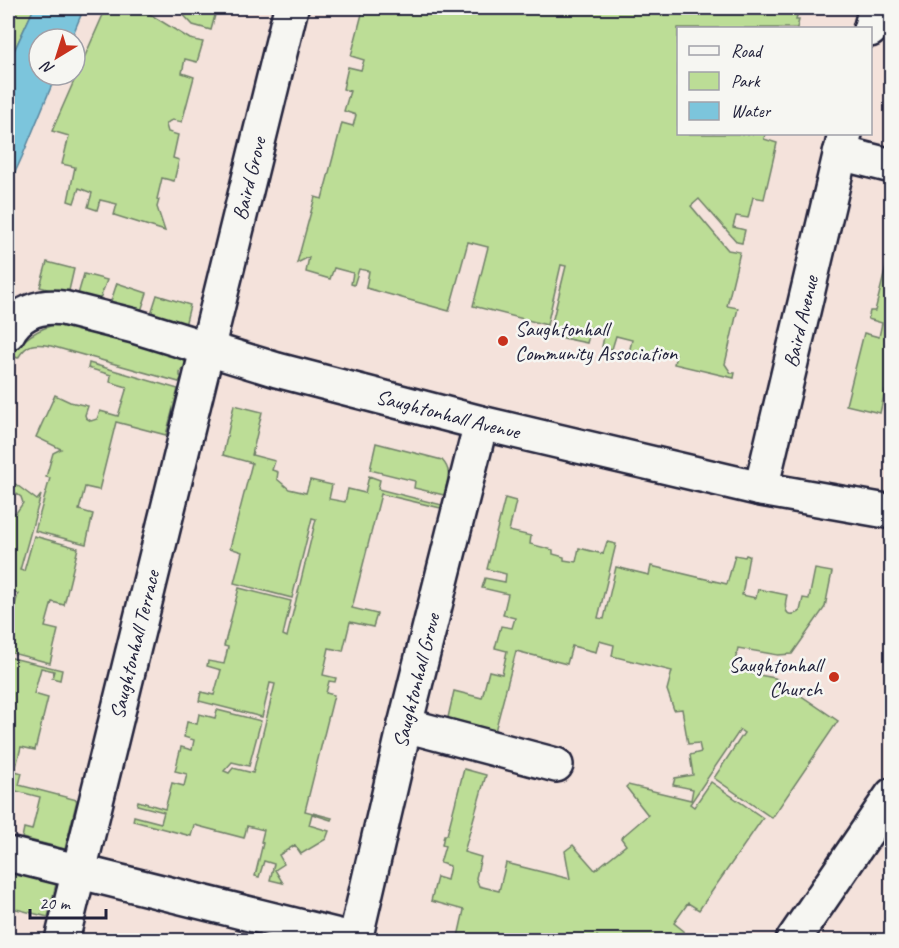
<svg xmlns="http://www.w3.org/2000/svg" width="899" height="948" font-family="Caveat,sans-serif">
<style>
.green{fill:#bcdd96;stroke:#6f8068;stroke-width:1.5}
.water{fill:#7cc5dc;stroke:#58849c;stroke-width:1.5}
.lines{fill:none;stroke-linecap:round;stroke-linejoin:round}
.minor-casing{stroke:#22223b;stroke-width:38}
.minor{stroke:#f6f6f2;stroke-width:33}
.poi-dot{fill:#c8321e;stroke:#f6f6f2;stroke-width:2}
.labels{text-anchor:middle;dominant-baseline:central;stroke-width:5;stroke-linejoin:round;paint-order:stroke}
.street-label{font-size:21px;fill:#22223b;stroke:#f6f6f2}
.poi-label{font-size:21px;fill:#22223b;stroke:#f6f6f2;text-anchor:start}
</style>
<rect width="100%" height="100%" fill="#f4e2db"/>
<filter id="ink" filterUnits="userSpaceOnUse"><feTurbulence type="fractalNoise" baseFrequency=".0167" numOctaves="2"/><feDisplacementMap in="SourceGraphic" scale="12" xChannelSelector="R" yChannelSelector="G"/><feConvolveMatrix kernelMatrix="1 2 1 2 8 2 1 2 1" color-interpolation-filters="sRGB"/></filter>
<g filter="url(#ink)">
<g class="green">
<polygon points="8,8 34,8 8,64"/>
<path d="M106 8H140L190 39 203 42 197 62 185 59 182 73 194 77 182 122C175 120 170 118 166 125L168 132 178 135 173 158 179 160 174 181 162 178 157 199 159 200 157 207 165 231 114 215 117 204 100 200 97 210 88 207 92 193 79 188 74 203 68 201 75 167 62 164 69 136 52 131Z"/>
<polygon points="177,8 217,8 211,30 193,25"/>
<polygon points="375,8 799,8 796,20 799,20 797,28 678,28 678,134 765,134 764,139 777,143 764,199 753,197 748,218 736,216 733,227 745,230 742,243 737,242 699,199 691,206 728,250 740,252 727,306 738,308 725,364 731,373 735,373 734,378 674,364 676,354 661,351 659,360 629,353 632,340 616,336 612,349 602,347 605,331 591,328 587,343 549,335 566,266 561,265 547,325 473,306 488,247 468,242 449,311 366,288 369,271 359,269 354,285 351,284 353,273 334,268 330,279 306,272 309,257 297,263 315,197 322,199 342,123 353,126 356,115 344,111 350,91 343,89 348,67 361,70 364,60 351,56 363,10 374,13"/>
<polygon points="47,262 74,269 68,295 40,287"/>
<polygon points="887,263 892,264 892,392 885,391 880,413 846,405 864,333 879,337 882,323 868,319 870,311 875,311"/>
<polygon points="84,274 107,280 98,304 77,298"/>
<polygon points="117,283 147,293 139,317 109,307"/>
<polygon points="157,295 190,305 184,330 149,320"/>
<path d="M60 323H65L178 355 182 358 187 365 185 369H182L180 373V376L182 377 179 382 51 346C34 343 27 343 18 358L12 356C22 337 40 328 60 323Z"/>
<polygon points="89,363 178,389 166,435 116,422 99,490 85,487 79,510 93,514 86,544 35,531 50,478 46,477 53,453 61,449 36,437 55,395 70,402 88,406 85,415 86,418 91,421 97,419 100,411 118,416 127,387 110,382 111,375 88,368"/>
<polygon points="234,405 262,412 252,455 275,461 272,470 278,472 277,479 289,489 306,493 310,480 332,485 329,499 345,502 348,489 365,493 369,476 380,480 378,489 442,505 441,508 381,494 352,608 377,614 373,627 350,622 343,651 329,648 323,675 336,678 335,682 329,681 326,693 334,695 305,811 332,818 331,820 312,814 309,825 329,831 326,839 301,854 295,845 279,855 284,864 275,870 283,883 270,880 274,864 264,861 259,877 255,876 263,843 261,842 264,830 247,826 244,838 194,825 191,836 133,821 134,816 161,823 164,812 137,805 138,801 165,809 172,783 184,786 187,774 175,771 181,747 192,750 194,740 184,737 187,722 197,724 199,714 215,718 217,710 261,721 249,766 232,762 224,771 229,773 233,768 253,773 275,684 270,683 262,717 199,701 201,692 214,695 221,670 207,666 208,661 224,664 228,647 224,646 239,588 291,601 283,635 287,637 316,519 312,518 292,598 234,583 242,552 230,548 252,463 223,455"/>
<path d="M376 443 442 460C453 472 447 480 444 495L414 488 415 481 370 470Z"/>
<polygon points="14,483 37,500 41,495 20,570 24,571 34,536 78,548 64,605 52,602 45,627 58,630 50,663 8,652 8,631 18,594 13,592 8,610 8,511 16,513 23,503 21,497 10,489"/>
<path d="M505 498 516 501 509 531 531 536 530 544 553 550V554L564 557V560L576 562 579 548 603 554 607 542 616 544 598 618 604 619 616 567 649 575 651 566 727 584 735 555 745 557 746 555 749 556 742 595 756 598 758 589 787 595C784 606 784 621 800 611L803 598 809 599 815 569 832 572 825 607 792 654 778 655 738 648 733 670 775 678 838 721 772 818 714 778 744 733 740 730 690 804 694 807 711 782 763 818 699 910 688 903 674 923 684 931 677 940H601V939L597 936 594 940H467V939L458 937 464 910 431 901 437 877 447 880 450 866 440 863 445 846 442 845 444 835H447L464 769 486 775 464 852 481 857 476 878 479 886 499 891 506 863 570 879 565 851 573 845 595 870 626 845 621 838 648 815 626 787 628 785 691 800 693 789 673 785 675 778 693 775 690 755 701 752 699 743 688 744 682 709 674 710 667 690 672 671 612 656 614 645 599 641 596 652 572 646 567 664 516 651 494 735 447 722 454 691 482 698 489 671 502 674 507 651 495 648 501 626 512 628 515 618 503 615 508 594 482 588 485 578 505 582 506 574 487 569Z"/>
<polygon points="8,657 62,670 60,680 52,678 54,671 41,668 34,694 48,698 35,750 21,747 15,771 22,773 19,785 77,800 65,849 22,838 24,828 32,830 40,797 8,789"/>
<polygon points="8,872 56,884 48,917 8,907"/>
</g>
<polygon class="water" points="34,8 84,8 71,39 39,39 39,75 56,75 22,157 8,188 8,64"/>
<g class="lines">
<defs>
<g id="minor">
<polyline points="870,30 876,8"/>
<polyline points="840,153 892,166"/>
<path id="s1" d="M8 333C19 312 40 305 63 308L134 326 277 370 481 423 761 489 892 512"/>
<path id="s2" d="M761 489 845 134"/>
<polyline points="405,725 556,765"/>
<path id="s3" d="M8 854 355 940 405 725 481 423"/>
<path id="s4" d="M62 940 291 8"/>
<polyline points="793,940 892,795"/>
</g>
</defs>
<use href="#minor" class="minor-casing"/>
<use href="#minor" class="minor"/>
</g>
</g>
<g class="poi-dot">
<circle cx="503" cy="341" r="6"/>
<circle cx="834" cy="677" r="6"/>
</g>
<g class="labels">
<g class="street-label">
<text stroke="none"><textPath href="#s4" startOffset="784">Baird Grove</textPath></text>
<text stroke="none"><textPath href="#s2" startOffset="172">Baird Avenue</textPath></text>
<text stroke="none"><textPath href="#s1" startOffset="464">Saughtonhall Avenue</textPath></text>
<text stroke="none"><textPath href="#s4" startOffset="304">Saughtonhall Terrace</textPath></text>
<text stroke="none"><textPath href="#s3" startOffset="624">Saughtonhall Grove</textPath></text>
</g>
<g class="poi-label">
<text x="515" y="329">Saughtonhall<tspan x="515" dy="24">Community Association</tspan></text>
<text x="822" y="665" text-anchor="end">Saughtonhall<tspan x="822" dy="24">Church</tspan></text>
</g>
</g>
<rect width="899" height="948" fill="none" stroke="#f6f6f2" stroke-width="30"/>
<rect x="15" y="15" width="869" height="918" fill="none" stroke="#22223b" stroke-width="2" filter="url(#ink)"/>
<rect x="677" y="27" width="195" height="108" fill="#f6f6f2" stroke="#a1a1a9" stroke-width="1.5"/>
<rect x="689" y="46" width="30" height="9" fill="#f6f6f2" stroke="#a1a1a9" stroke-width="1.5"/>
<text x="731" y="57" font-size="18" fill="#22223b">Road</text>
<rect x="689" y="72" width="30" height="18" fill="#bcdd96" stroke="#a1a1a9" stroke-width="1.5"/>
<text x="731" y="87" font-size="18" fill="#22223b">Park</text>
<rect x="689" y="102" width="30" height="18" fill="#7cc5dc" stroke="#a1a1a9" stroke-width="1.5"/>
<text x="731" y="117" font-size="18" fill="#22223b">Water</text>
<g transform="translate(57 57) rotate(218)"><circle r="28" fill="#f6f6f2" stroke="#a1a1a9" stroke-width="1.5"/>
<path d="M0-4.5L10 22L0 15L-10 22Z" fill="#c8321e"/>
<text y="-9" font-size="16" font-weight="bold" text-anchor="middle" fill="#22223b">N</text>
</g>
<path d="M30 909v9h76v-9" fill="none" stroke="#22223b" stroke-width="3"/>
<text x="39" y="909" font-size="18" fill="#22223b" stroke="#f6f6f2" stroke-width="4.5" paint-order="stroke">20 m</text>
</svg>
